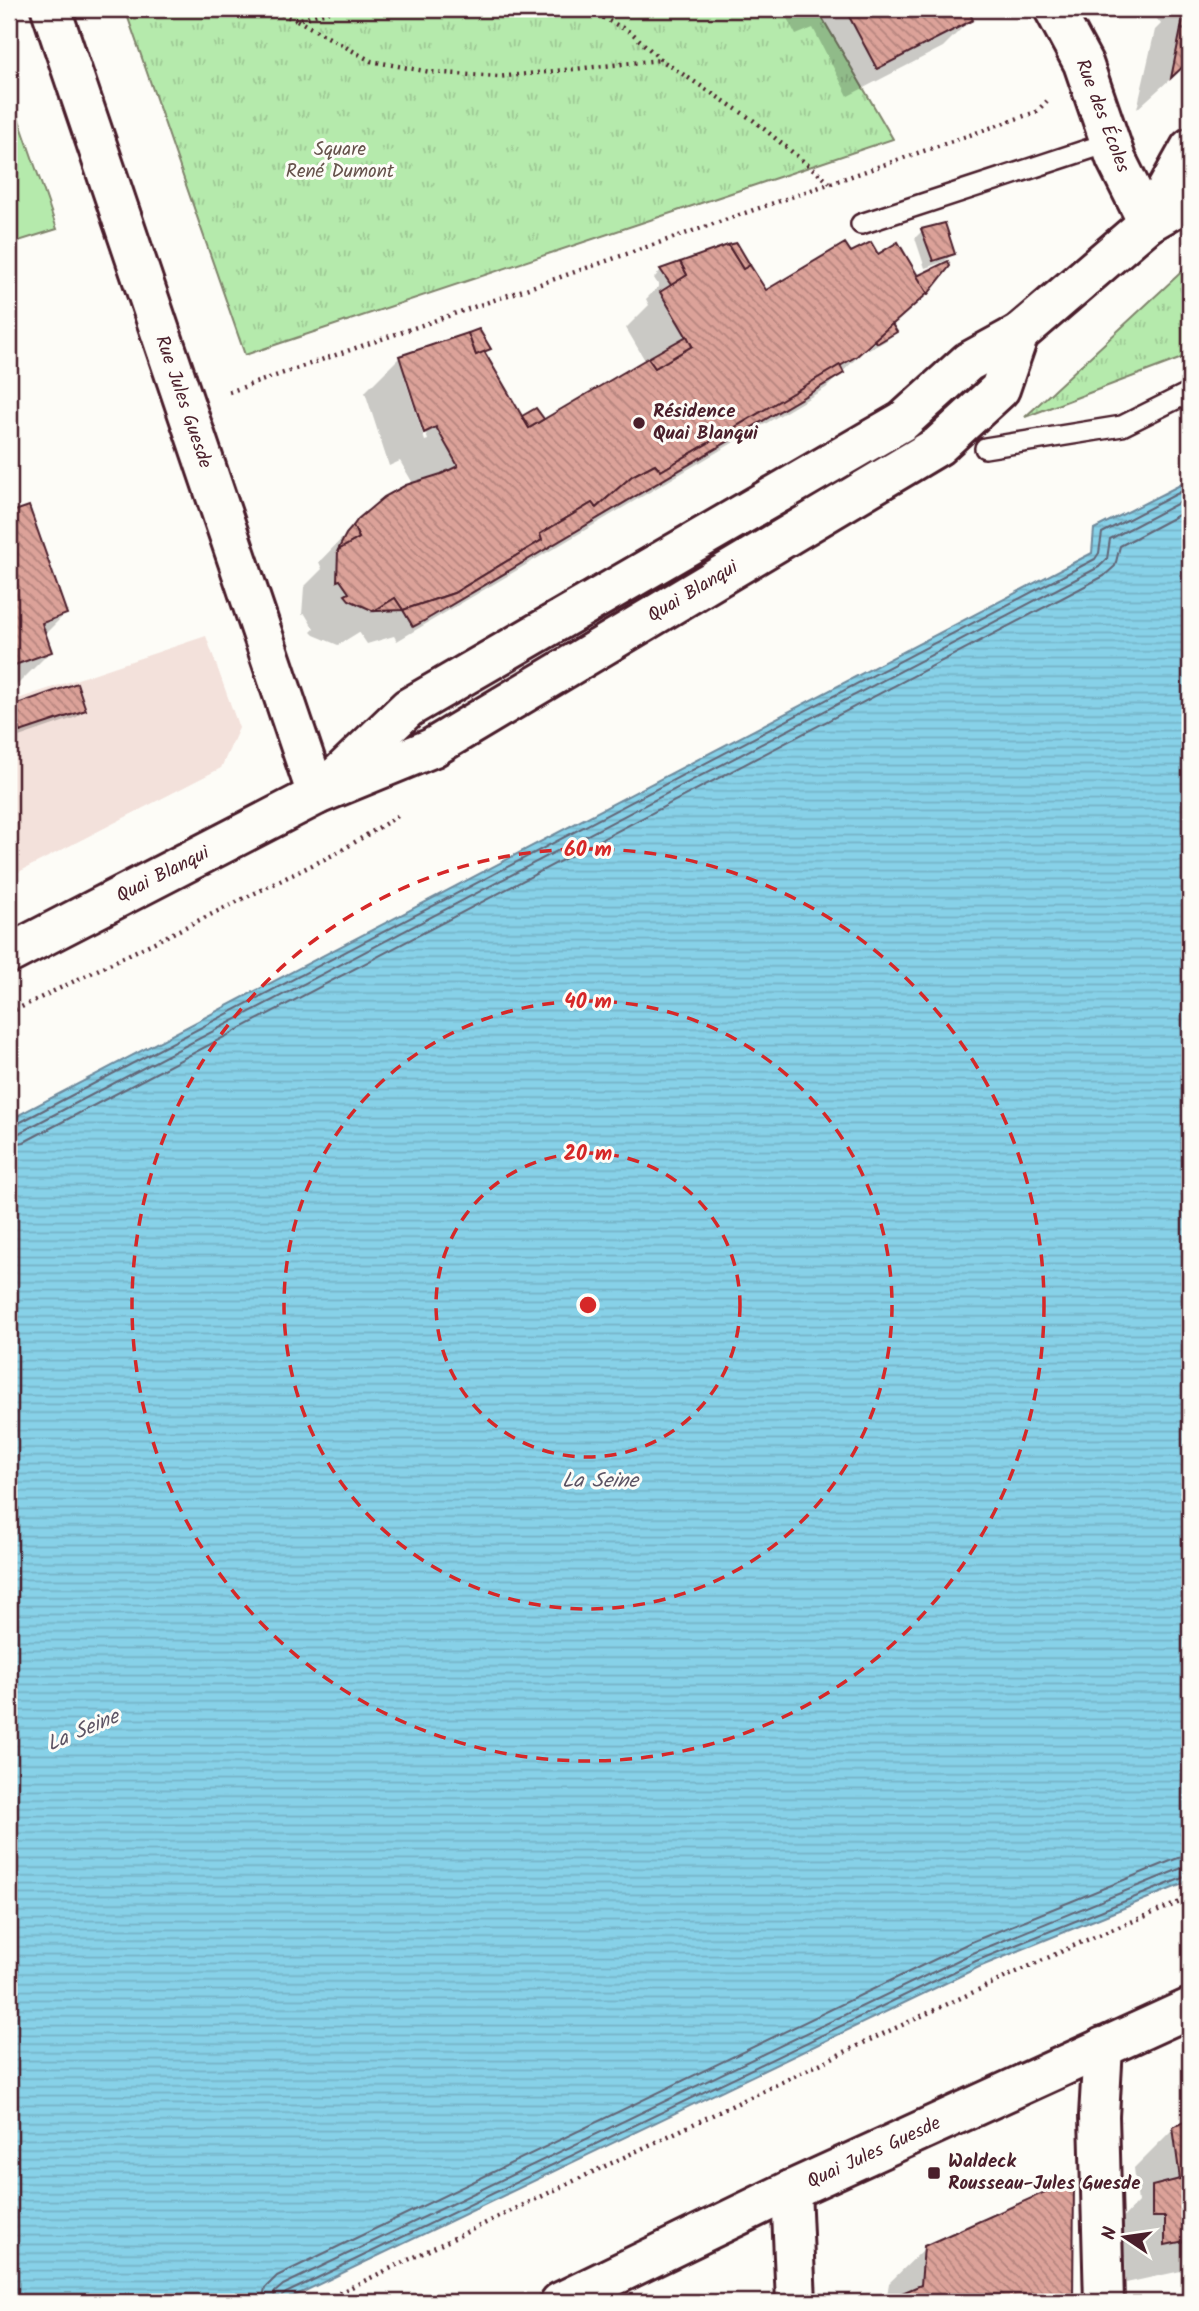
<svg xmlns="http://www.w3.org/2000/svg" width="1199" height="2311" font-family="Kalam,sans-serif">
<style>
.built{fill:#f3e1db}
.park{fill:url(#park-tufts);stroke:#80846c;stroke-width:2}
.pitch{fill:#b5eaac;stroke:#80846c;stroke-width:2}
.water{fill:url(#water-rules);stroke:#6f8a9c;stroke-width:2}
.shadow{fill:#0003;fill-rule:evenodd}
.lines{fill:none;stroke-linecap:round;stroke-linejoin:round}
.shore{stroke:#626677;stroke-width:2}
.building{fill:url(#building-back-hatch);stroke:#4a1f2b;stroke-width:2}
.lane-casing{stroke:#4a1f2b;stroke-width:24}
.street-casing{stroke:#4a1f2b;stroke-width:44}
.secondary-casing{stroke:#4a1f2b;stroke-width:44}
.path{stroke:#4a1f2b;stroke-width:4.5;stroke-dasharray:2 5;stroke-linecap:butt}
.lane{stroke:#fdfcf7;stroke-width:19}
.street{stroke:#fdfcf7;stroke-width:38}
.secondary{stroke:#fdfcf7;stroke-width:38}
.ring{fill:none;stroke:#d62828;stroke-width:3.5;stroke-dasharray:12 9}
.poi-dot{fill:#4a1f2b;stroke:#fdfcf7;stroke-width:2.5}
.labels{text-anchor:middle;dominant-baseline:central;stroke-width:6;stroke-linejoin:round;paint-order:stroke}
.street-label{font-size:19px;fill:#4a1f2b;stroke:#fdfcf7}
.park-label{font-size:19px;fill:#65524b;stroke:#fdfcf7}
.poi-label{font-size:19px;font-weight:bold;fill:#4a1f2b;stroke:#fdfcf7;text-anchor:start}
.water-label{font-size:21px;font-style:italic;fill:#5c5464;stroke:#fdfcf7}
.centre{fill:#d62828;stroke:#fdfcf7;stroke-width:3.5}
.ring-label{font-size:21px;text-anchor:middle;font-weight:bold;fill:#d62828;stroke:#fdfcf7;stroke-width:6;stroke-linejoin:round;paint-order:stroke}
</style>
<defs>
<pattern id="park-tufts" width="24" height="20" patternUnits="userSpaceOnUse" patternTransform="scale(1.75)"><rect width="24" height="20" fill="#b5eaac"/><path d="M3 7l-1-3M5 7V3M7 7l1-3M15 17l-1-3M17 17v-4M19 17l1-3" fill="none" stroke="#9dc894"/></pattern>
<pattern id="water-rules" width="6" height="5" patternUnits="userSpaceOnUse" patternTransform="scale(1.75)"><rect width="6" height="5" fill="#87d1e8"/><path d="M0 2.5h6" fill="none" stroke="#76b3c7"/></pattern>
<pattern id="building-back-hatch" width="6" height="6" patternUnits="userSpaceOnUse" patternTransform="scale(1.75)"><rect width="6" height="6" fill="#dca299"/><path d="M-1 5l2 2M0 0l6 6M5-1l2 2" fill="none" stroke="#b4837d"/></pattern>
</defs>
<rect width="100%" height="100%" fill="#fdfcf7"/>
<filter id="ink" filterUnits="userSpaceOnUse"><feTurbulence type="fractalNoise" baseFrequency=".0143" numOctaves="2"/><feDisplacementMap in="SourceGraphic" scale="14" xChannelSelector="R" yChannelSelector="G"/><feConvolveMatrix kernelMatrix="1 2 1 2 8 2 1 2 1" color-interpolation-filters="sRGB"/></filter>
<g filter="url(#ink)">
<polygon class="built" points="206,636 239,728 221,768 9,877 9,702"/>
<g class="park">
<polygon points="125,9 817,9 893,139 245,355"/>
<polygon points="1190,264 1190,355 1025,417"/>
</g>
<polygon class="pitch" points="9,91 57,229 9,244"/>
<polygon class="water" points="1190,480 1190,1881 979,1967 282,2302 9,2302 9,1120 1092,553 1094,529"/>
<g class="shadow">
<polygon points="782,9 966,9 971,19 943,47 848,96 813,28 796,35"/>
<polygon points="1160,9 1190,9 1190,61 1137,109 1155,30 1161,24 1157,19"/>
<polygon points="922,231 953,253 945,261 925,268 915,238"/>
<path d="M736 245 765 293 850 255 878 256 919 298 891 327 894 332 887 340 869 350 867 348 826 388 397 641 394 636 367 644 359 632 338 645 314 635 311 632 314 629 305 614 302 615 304 587 322 569 319 562 359 521 414 485 400 461 389 466 365 392 400 357 489 349 484 354 522 419 536 410 543 421 646 362 626 328 649 305 646 299 659 286 654 278 661 270ZM404 376H407L428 440 425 441Z"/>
<polygon points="28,508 65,614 44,635 50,652 9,693 9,515"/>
<polygon points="12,707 84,710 77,717 13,739 9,728 9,710"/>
<polygon points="1190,2121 1190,2269 1126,2283 1125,2257 1112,2257 1113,2228 1138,2202 1134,2168 1174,2128"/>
<polygon points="1072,2182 1072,2302 886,2302 889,2283 925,2248"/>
</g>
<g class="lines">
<g class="shore">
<polyline points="9,1126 15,1125 1095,559 1099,553 1102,533 1190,487"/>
<polyline points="9,1135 19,1133 1099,567 1107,559 1110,539 1190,497"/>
<polyline points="9,1145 24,1142 1104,576 1115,566 1120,546 1190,509"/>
<polyline points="262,2302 265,2288 277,2276 969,1943 1178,1858 1190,1856"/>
<polyline points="273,2302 275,2292 283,2285 973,1953 1182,1868 1190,1866"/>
<polyline points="282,2302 282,2296 286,2293 976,1961 1190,1875"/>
</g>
</g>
<g class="building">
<polygon points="845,9 968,9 973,20 877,69"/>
<polygon points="1186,9 1190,9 1190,31 1181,29"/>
<polygon points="1181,29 1190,31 1190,60 1171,78"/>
<polygon points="945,223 955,254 933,261 921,229"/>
<polygon points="871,242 878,254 898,242 928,293 857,356 661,471 655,464 632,476 596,508 592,503 540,534 542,540 454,593 403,610 395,598 374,611 349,600 345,595 349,593 340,580 337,581 338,550 359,538 353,526 358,519 384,497 406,485 441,474 458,466 436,427 424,433 399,356 468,333 476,355 484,351 529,428 648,358 655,368 692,346 660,292 687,275 680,262 728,245 743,269 750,265 766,290 845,243 851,252"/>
<polygon points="737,243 750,265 743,269 728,245"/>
<polygon points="948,261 950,266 928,294 917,276"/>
<polygon points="680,262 687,275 671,285 660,269"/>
<polygon points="892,324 897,332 878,343 874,340"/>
<polygon points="479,329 491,349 476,355 468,333"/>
<polygon points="687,336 692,346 655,368 648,358"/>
<polygon points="840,365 844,373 424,621 413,627 403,610 454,593 542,540 540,534 592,503 596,508 632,476 655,464 661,471"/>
<polygon points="536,408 544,419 529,428 522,416"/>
<polygon points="29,506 67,614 42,623 52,652 9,667 9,513"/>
<polygon points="353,526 359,538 338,550 346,534"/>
<polygon points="395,598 403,610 374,611"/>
<polygon points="77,683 86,710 20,732 11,706"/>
<polygon points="1190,2119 1190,2240 1165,2245 1165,2217 1152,2217 1152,2186 1180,2179 1173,2127"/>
<polygon points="1074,2179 1073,2302 881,2302 921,2285 924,2246"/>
</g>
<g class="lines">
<defs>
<g id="lane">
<polyline points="861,224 1111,142"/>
<polyline points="985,448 1122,426 1190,392"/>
</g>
<g id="street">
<polyline points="51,9 317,795"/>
<polyline points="1054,9 1083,63 1116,159 1148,223"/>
<polyline points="1103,2047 1099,2116 1104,2302"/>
<polyline points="791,2190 796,2302"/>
</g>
<g id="secondary">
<polyline points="1148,223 1190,148"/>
<polyline points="333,780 408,708 903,421 968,362 1019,334 1148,223 1190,199"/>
<polyline points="9,954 317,795 432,748 938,446 1000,389 1019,334"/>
<polyline points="560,2302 791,2190 1190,2008"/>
</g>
</defs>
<use href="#lane" class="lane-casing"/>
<use href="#street" class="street-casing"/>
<use href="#secondary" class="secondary-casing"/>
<g class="path">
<polyline points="268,9 297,20 339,9"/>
<polyline points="562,9 598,15 632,33 661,60 753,120 830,183"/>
<polyline points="1112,17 1117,9"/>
<polyline points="297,20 371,61 430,72 498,77 661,60"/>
<polyline points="229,392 1036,112 1047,101"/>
<polyline points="9,1013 337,853 401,814"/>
<polyline points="320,2302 874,2038 1082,1942 1190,1898"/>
</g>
<use href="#lane" class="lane"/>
<use href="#street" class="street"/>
<use href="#secondary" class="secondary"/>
</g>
</g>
<g class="ring">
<circle cx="588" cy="1305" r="152"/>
<circle cx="588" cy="1305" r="304"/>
<circle cx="588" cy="1305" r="456"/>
</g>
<g class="poi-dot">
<circle cx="639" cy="423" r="7"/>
<rect x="927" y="2166" width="14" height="14" rx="3.5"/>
</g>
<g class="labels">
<g class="street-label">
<text transform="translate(1102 116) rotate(69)">Rue des Écoles</text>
<text transform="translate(183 402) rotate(71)">Rue Jules Guesde</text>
<text transform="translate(693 592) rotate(-31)">Quai Blanqui</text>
<text transform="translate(163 875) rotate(-27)">Quai Blanqui</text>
<text transform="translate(874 2153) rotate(-25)">Quai Jules Guesde</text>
</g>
<g class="park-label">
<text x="340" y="150">Square<tspan x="340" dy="22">René Dumont</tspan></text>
</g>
<g class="poi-label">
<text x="653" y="412">Résidence<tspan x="653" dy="22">Quai Blanqui</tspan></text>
<text x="948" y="2162">Waldeck<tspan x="948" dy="22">Rousseau-Jules Guesde</tspan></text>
</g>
<g class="water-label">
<text x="600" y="1481">La Seine</text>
<text transform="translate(83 1731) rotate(-23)">La Seine</text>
</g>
</g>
<circle cx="588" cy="1305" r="10" class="centre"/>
<g class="ring-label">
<text x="588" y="856">60 m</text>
<text x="588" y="1008">40 m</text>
<text x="588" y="1160">20 m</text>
</g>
<rect width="1199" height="2311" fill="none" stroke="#fdfcf7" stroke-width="35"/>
<rect x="18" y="18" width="1164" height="2276" fill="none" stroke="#4a1f2b" stroke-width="2.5" filter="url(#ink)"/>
<g transform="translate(1125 2237) rotate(283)" stroke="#fdfcf7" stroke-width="5" paint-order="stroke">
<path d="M0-5L12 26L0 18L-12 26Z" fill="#4a1f2b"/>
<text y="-10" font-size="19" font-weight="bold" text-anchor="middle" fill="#4a1f2b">N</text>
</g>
</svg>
